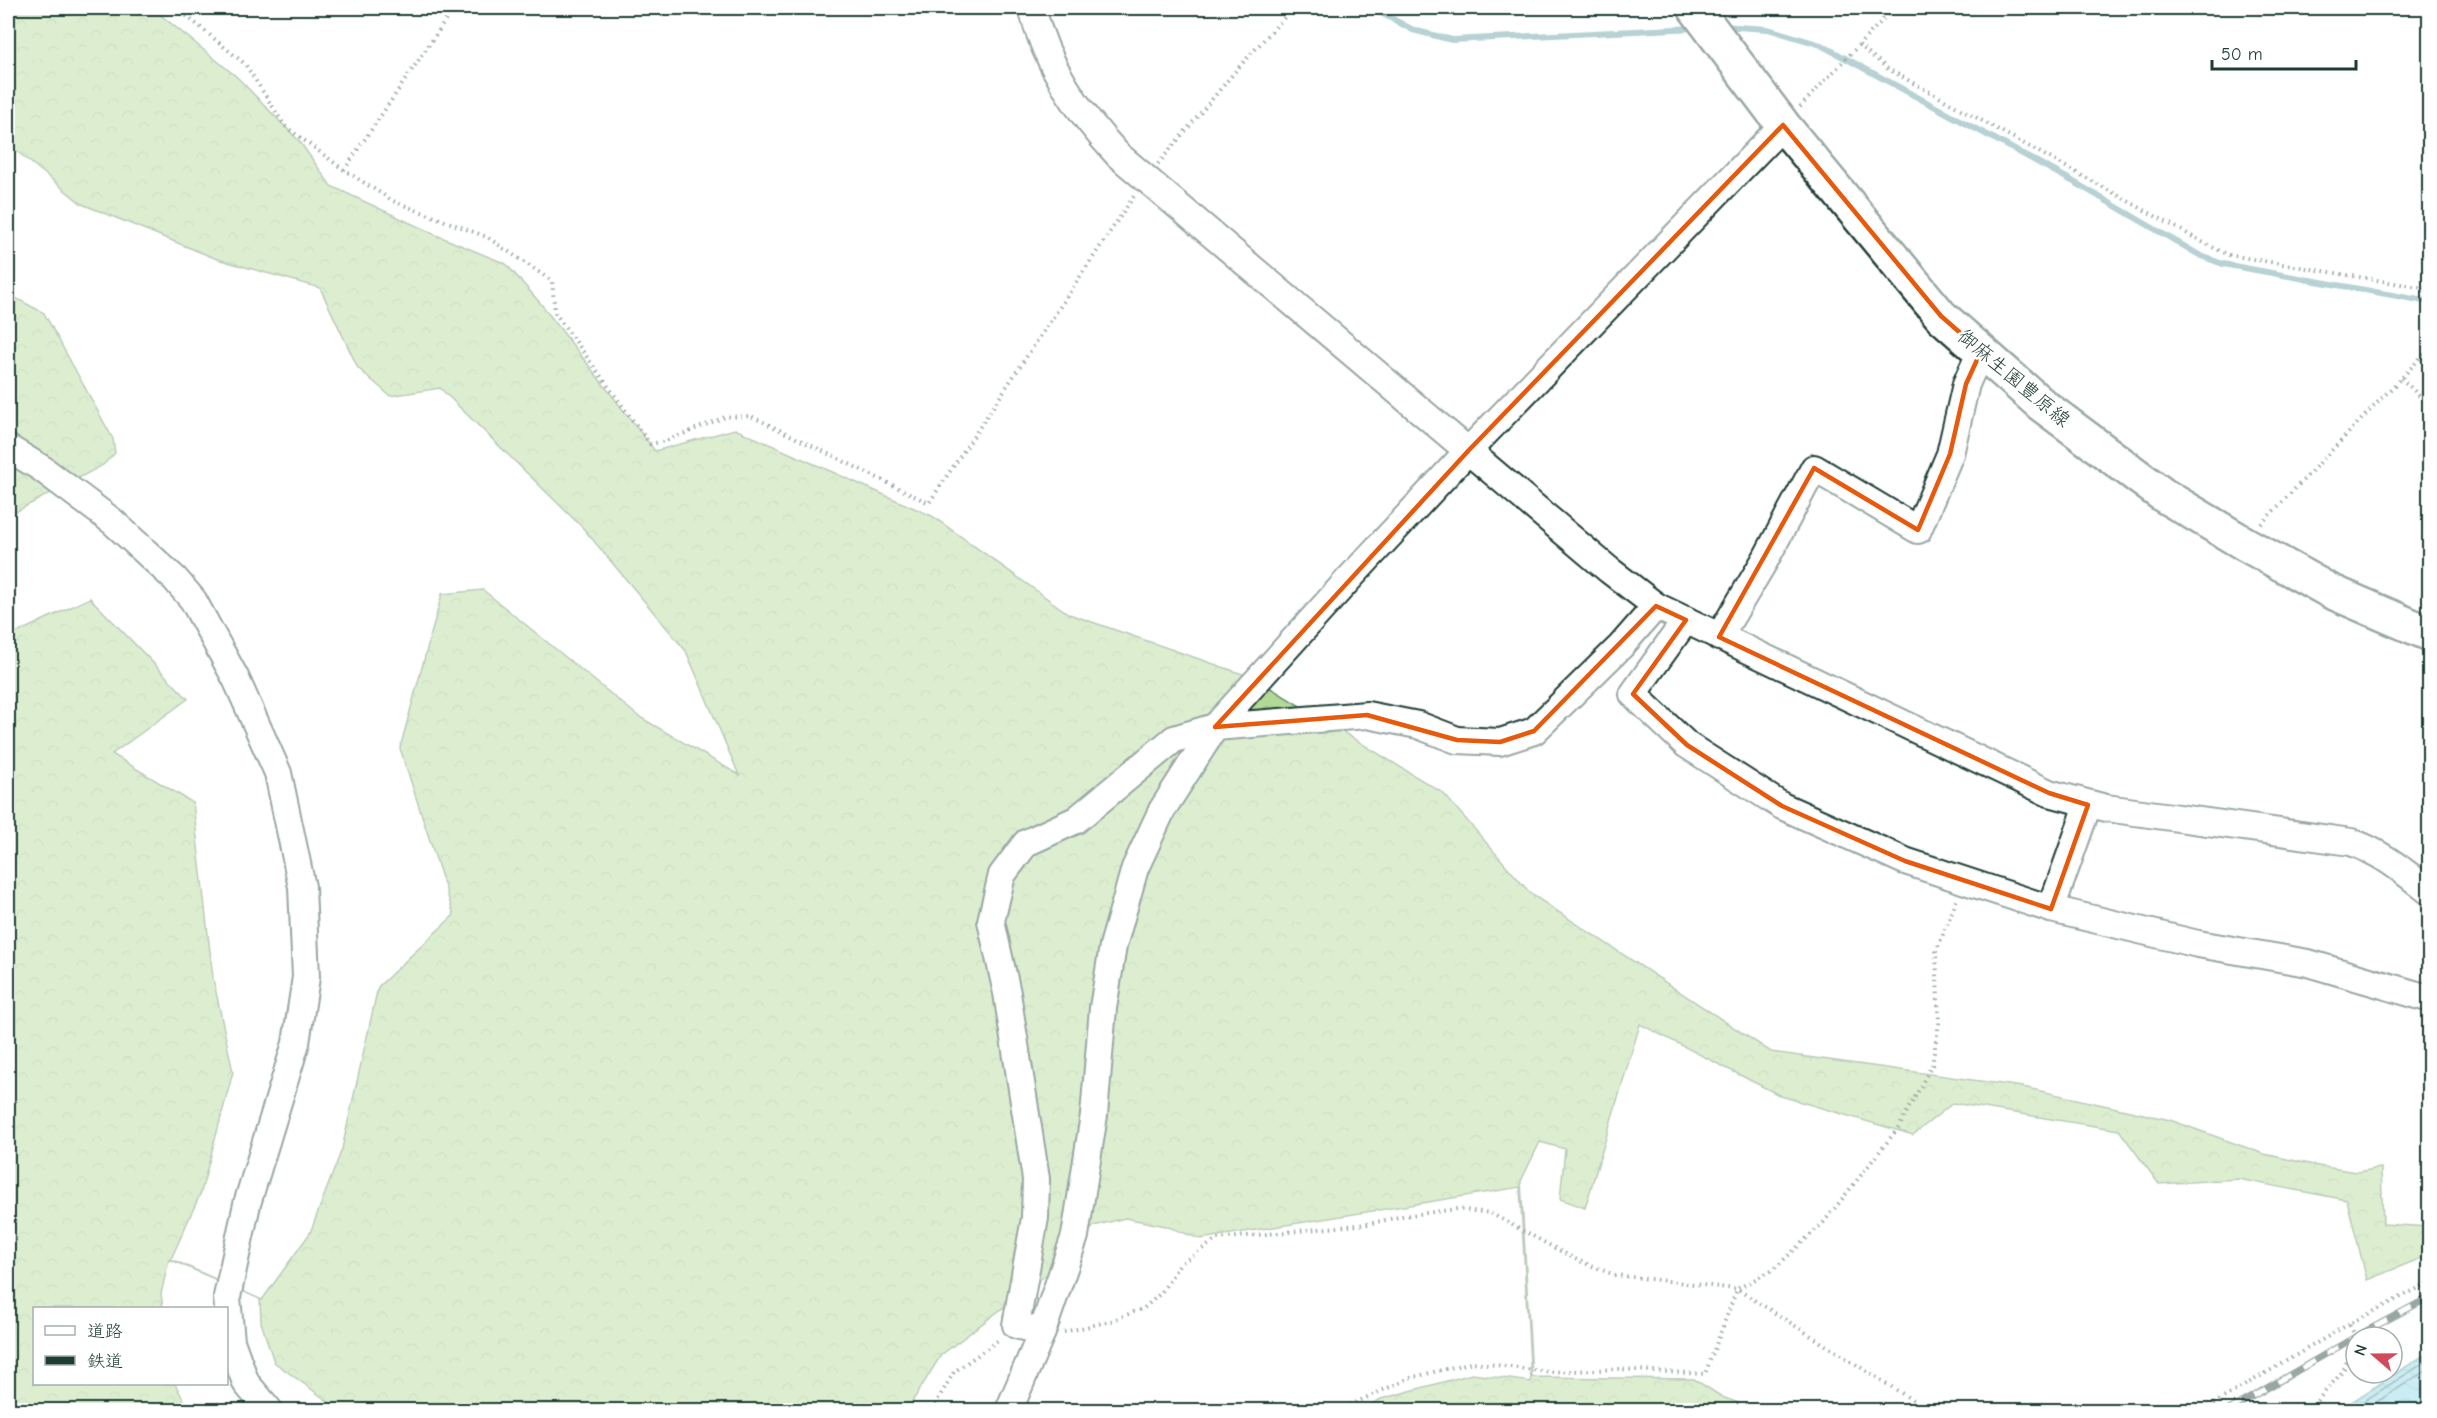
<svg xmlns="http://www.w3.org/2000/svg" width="2437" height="1418" font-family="'Comic Neue','Klee One',sans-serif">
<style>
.forest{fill:url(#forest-crowns);stroke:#688c65;stroke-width:1.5}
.water{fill:url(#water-waves);stroke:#5f9a9f;stroke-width:1.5}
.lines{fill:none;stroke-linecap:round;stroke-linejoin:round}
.shore{stroke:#497b7c;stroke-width:1.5}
.stream{stroke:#5f9a9f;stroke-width:6}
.minor-casing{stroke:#1f3d34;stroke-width:30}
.major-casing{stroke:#1f3d34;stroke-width:38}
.path{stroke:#1f3d34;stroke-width:4;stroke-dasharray:1.5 4.5;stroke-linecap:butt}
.minor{stroke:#fff;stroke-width:26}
.major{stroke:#fff;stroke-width:33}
.rail-casing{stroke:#1f3d34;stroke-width:7}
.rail{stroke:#fff;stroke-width:4.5;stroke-dasharray:14;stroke-linecap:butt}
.marked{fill:none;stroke:#e8590c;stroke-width:4.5;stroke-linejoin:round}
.labels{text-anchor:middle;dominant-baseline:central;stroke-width:5;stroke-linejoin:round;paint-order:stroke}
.street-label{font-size:20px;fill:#1f3d34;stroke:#fff}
</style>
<defs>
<pattern id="forest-crowns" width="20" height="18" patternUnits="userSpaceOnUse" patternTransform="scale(1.5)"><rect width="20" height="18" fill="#b2da96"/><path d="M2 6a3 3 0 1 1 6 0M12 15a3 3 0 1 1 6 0" fill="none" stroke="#99bc82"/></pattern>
<pattern id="water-waves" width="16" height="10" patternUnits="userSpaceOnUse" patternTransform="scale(1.5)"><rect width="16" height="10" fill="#89d8e7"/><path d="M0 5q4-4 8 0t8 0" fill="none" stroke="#76bac7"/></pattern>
</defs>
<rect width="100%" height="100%" fill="#fff"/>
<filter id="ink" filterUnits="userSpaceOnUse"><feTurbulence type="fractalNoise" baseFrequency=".0167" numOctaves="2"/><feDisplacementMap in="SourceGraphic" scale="12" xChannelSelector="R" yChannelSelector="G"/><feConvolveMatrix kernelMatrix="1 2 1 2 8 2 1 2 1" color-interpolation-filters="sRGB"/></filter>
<g filter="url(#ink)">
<g class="forest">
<polygon points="8,8 152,8 237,77 300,142 331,186 436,235 506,264 541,304 655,451 735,429 932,516 1069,614 1254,678 1443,793 1531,894 1771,1052 2023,1087 2170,1120 2264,1154 2318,1166 2357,1172 2381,1168 2383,1224 2429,1227 2429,1255 2367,1280 2347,1200 2238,1179 2159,1184 2119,1130 1953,1103 1913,1135 1781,1096 1640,1024 1585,1208 1560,1199 1565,1149 1540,1142 1521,1181 1532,1377 1694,1379 1722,1397 1750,1407 1752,1410 1361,1410 1381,1399 1472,1374 1531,1382 1520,1187 1200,1239 1166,1226 1125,1218 1094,1226 1059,1265 941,1355 907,1410 340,1410 274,1362 261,1322 260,1299 169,1259 161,1294 163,1308 34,1308 34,1384 175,1384 189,1410 8,1410 8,637 90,598 188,699 112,754 193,803 213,978 233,1072 201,1192 171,1259 262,1300 310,1233 342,1149 378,987 454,915 400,748 442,594 483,590 638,716 739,775 686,651 583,528 440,388 390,396 358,368 320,288 217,259 82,204 8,144"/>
<polygon points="8,294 44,313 113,439 115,453 103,465 8,516"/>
</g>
<polygon class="water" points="2429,1352 2429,1410 2339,1410"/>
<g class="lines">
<g class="shore">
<polyline points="2350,1410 2430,1359"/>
<polyline points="2364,1410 2430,1368"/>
</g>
<g class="stream">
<polyline points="1372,8 1413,30 1452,40 1696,28"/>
<polyline points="1721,26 1768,29 1821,45 2074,182 2201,256 2223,264 2430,302"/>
</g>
<defs>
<g id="minor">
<path d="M1032 8C1046 65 1078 112 1118 155L1609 570 1656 606 2049 793 2106 808 2351 842C2383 853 2403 871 2430 892"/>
<polyline points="8,448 41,468 112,521 175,579 193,600 236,679 278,773 302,887 306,977 296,1043 247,1204 227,1297 231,1341 246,1383 269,1410"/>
<polyline points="1686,620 1633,694 1687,745 1782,806 1905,861 2051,909 2198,944 2308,963 2424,997 2430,996"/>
<polyline points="1719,637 1765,560 1814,468 1918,530 1950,454 1966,384 1981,351"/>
<polyline points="2051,909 2088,805"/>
<polyline points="1042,1332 1016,1325 1035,1218 1036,1179 1007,993 991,921 1002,875 1026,843 1076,820 1174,739 1215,727 1367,715 1418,725 1457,740 1500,742 1534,731 1621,646 1656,606"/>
<polyline points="1009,1410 1042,1332 1075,1236 1094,1115 1103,1008 1113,946 1135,868 1162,810 1215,727 1348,580 1469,450 1783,125"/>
</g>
<polyline id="major" points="1695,8 1783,125 1941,316 2042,405 2163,495 2247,545 2330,591 2430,634"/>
</defs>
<use href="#minor" class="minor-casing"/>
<use href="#major" class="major-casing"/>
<g class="path">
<polyline points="177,8 245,64 285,126 344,170 393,201 487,237 552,281 555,313 650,444 666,441 725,417 751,416 929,503 1134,196"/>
<polyline points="1859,45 1888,69 2208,245 2229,255 2430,289"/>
<polyline points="1800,107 1894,8"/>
<polyline points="1158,164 1238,68 1293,8"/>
<polyline points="344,170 454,8"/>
<polyline points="2401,378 2430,406"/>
<polyline points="2261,524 2430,348"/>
<polyline points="1064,1332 1111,1321 1144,1308 1161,1293 1179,1265 1217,1239 1368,1224 1403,1216 1457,1209 1490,1213 1577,1260 1615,1275 1737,1289 1928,1410"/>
<polyline points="2356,1337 2349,1324 2430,1282"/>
<polyline points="932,1410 954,1372 1000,1339"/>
<polyline points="1339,1410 1410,1378 1473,1362 1549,1372 1618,1369 1705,1374 1737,1289 1774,1269 1824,1222 1899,1127 1932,1065 1939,1023 1936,952 1957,899"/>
<polyline points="2203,1410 2349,1324"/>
<polyline points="2309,1410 2343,1371 2356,1338"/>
</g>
<use href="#minor" class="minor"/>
<use href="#major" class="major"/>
<defs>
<polyline id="rail" points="2229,1410 2357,1336 2430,1297"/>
</defs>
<use href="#rail" class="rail-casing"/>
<use href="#rail" class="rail"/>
</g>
</g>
<path d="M0 0H2437V1418H0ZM1783 125 1941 316 1981 351 1966 384 1950 454 1918 530 1814 468 1719 637 2049 793 2088 805 2051 909 1905 861 1782 806 1687 745 1633 694 1686 620 1656 606 1534 731 1500 742 1457 740 1367 715 1215 727 1469 450Z" fill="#fff" fill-opacity=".55" fill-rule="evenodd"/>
<path class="marked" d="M1783 125 1941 316 1981 351 1966 384 1950 454 1918 530 1814 468 1719 637 2049 793 2088 805 2051 909 1905 861 1782 806 1687 745 1633 694 1686 620 1656 606 1534 731 1500 742 1457 740 1367 715 1215 727 1469 450Z"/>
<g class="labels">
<g class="street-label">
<text transform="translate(2014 378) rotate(40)">御麻生園豊原線</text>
</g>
</g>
<rect width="2437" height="1418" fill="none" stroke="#fff" stroke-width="30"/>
<rect x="15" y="15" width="2407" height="1388" fill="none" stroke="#1f3d34" stroke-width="2" filter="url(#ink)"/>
<rect x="33" y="1307" width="195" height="78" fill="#ffffff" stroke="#a5b1ae" stroke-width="1.5"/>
<rect x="45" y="1326" width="30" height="9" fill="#ffffff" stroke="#a5b1ae" stroke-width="1.5"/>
<text x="87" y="1337" font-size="18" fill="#1f3d34">道路</text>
<rect x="45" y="1356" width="30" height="9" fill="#1f3d34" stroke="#a5b1ae" stroke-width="1.5"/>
<text x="87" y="1367" font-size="18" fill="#1f3d34">鉄道</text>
<g transform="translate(2374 1355) rotate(290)"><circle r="28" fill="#ffffff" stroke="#a5b1ae" stroke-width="1.5"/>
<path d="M0-4.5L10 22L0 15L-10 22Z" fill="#d1495b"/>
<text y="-9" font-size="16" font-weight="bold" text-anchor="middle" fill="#1f3d34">N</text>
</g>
<path d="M2212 60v9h144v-9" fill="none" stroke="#1f3d34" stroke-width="3"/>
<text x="2221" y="60" font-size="18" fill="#1f3d34" stroke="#ffffff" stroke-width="4.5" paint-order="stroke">50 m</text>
</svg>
